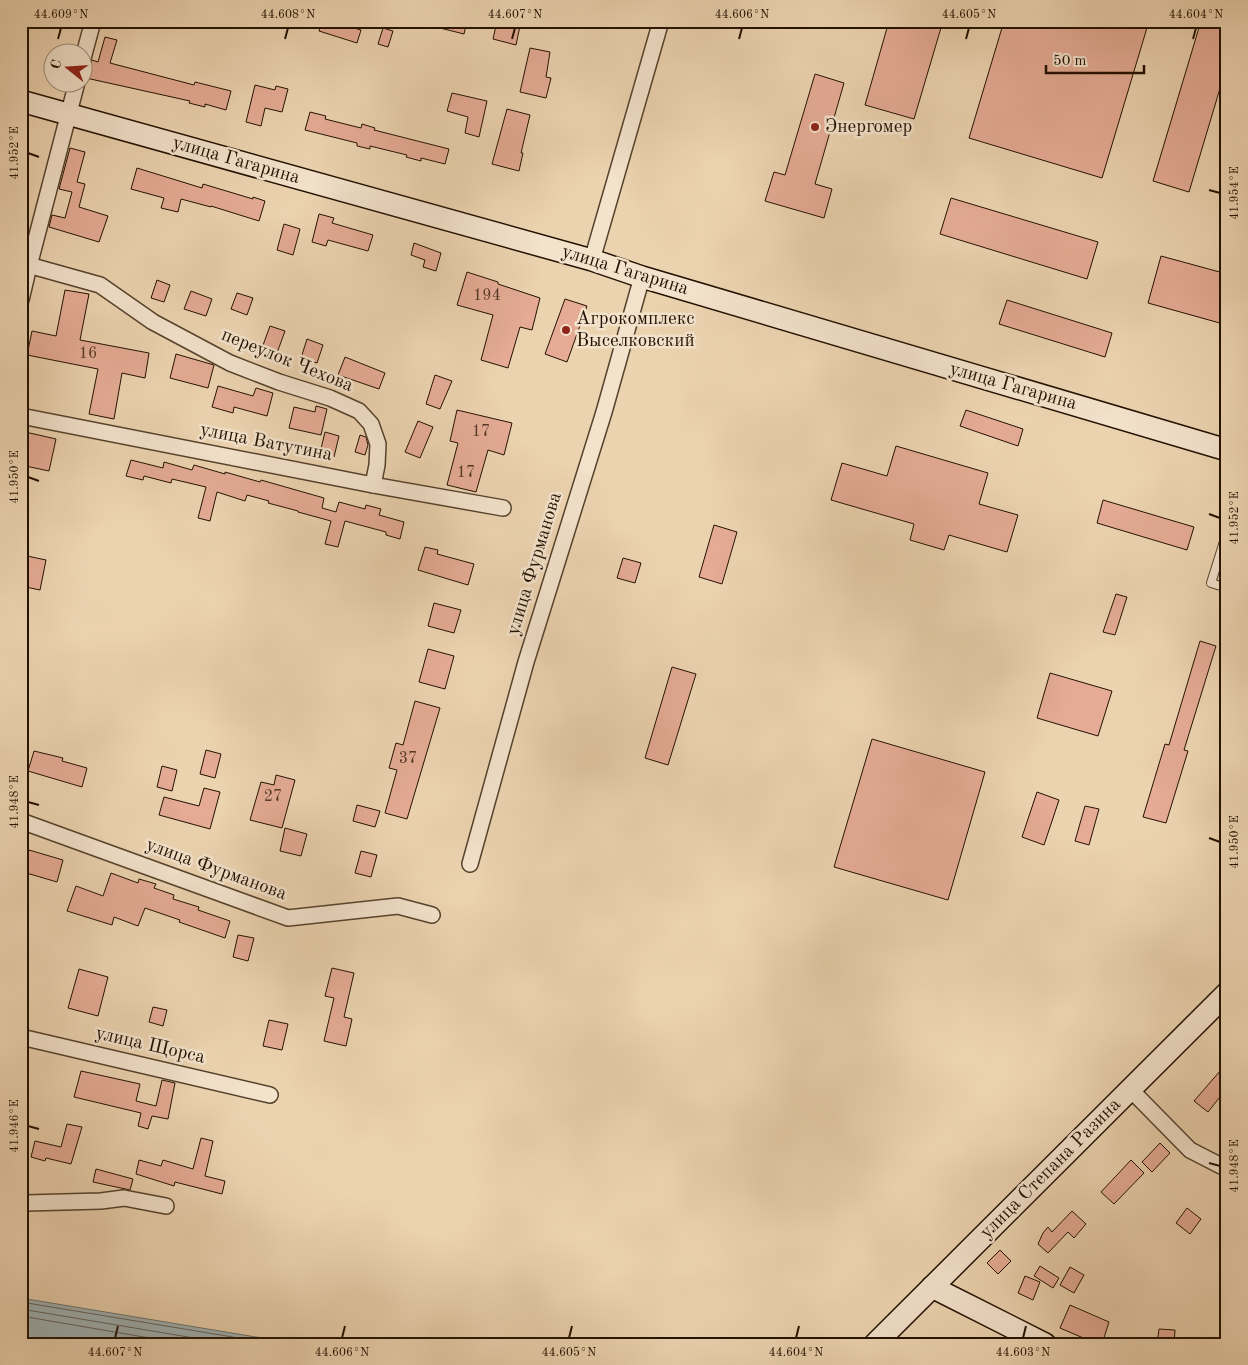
<svg xmlns="http://www.w3.org/2000/svg" width="1248" height="1365" font-family="'Old Standard TT',serif">
<style>
.water{fill:#9fb4b8;stroke:#6d736e}
.lines{fill:none;stroke-linecap:round;stroke-linejoin:round}
.shore{stroke:#61625c;stroke-width:1}
.building{fill:#e5ab95;stroke:#231100}
.lane-casing{stroke:#55422c;stroke-width:10}
.street-casing{stroke:#55422c;stroke-width:18}
.secondary-casing{stroke:#231100;stroke-width:24}
.lane{stroke:#f3e2cc;stroke-width:8}
.street{stroke:#f3e2cc;stroke-width:15}
.secondary{stroke:#f3e2cc;stroke-width:21}
.ticks{fill:none;stroke:#231100;stroke-width:2}
.poi-dot{fill:#8f2418;stroke:#f3e2cc;stroke-width:2}
.labels{text-anchor:middle;dominant-baseline:central;stroke-width:5;stroke-linejoin:round;paint-order:stroke}
.number-label{font-size:16px;fill:#543825}
.poi-label{font-size:19px;fill:#231100;stroke:#f3e2cc;text-anchor:start}
.street-label{font-size:19px;fill:#231100;stroke:#f3e2cc}
.neatline{fill:none;stroke:#231100;stroke-width:2}
.ticks-label{font-size:12px;text-anchor:middle;fill:#231100}
</style>
<rect width="100%" height="100%" fill="#ecd3b0"/>
<filter id="stains"><feTurbulence type="fractalNoise" baseFrequency=".004" numOctaves="4"/><feColorMatrix values="0 0 0 0 .2 0 0 0 0 .09 0 0 0 0 .02 0 0 0 .5 -.17"/></filter>
<radialGradient id="worn" r=".72"><stop offset=".6" stop-color="#630" stop-opacity="0"/><stop offset="1" stop-color="#630" stop-opacity=".3"/></radialGradient>
<polygon class="water" points="21,1298 256,1337 322,1344 21,1344"/>
<g class="lines">
<g class="shore">
<polyline points="21,1302 275,1344"/>
<polyline points="21,1309 230,1344"/>
<polyline points="21,1316 185,1344"/>
</g>
</g>
<g class="building">
<polygon points="322,21 330,21 361,30 357,43 319,31"/>
<polygon points="429,21 467,21 464,34 428,25"/>
<polygon points="497,21 520,26 516,45 493,39"/>
<polygon points="889,21 943,21 914,119 865,105"/>
<polygon points="1004,21 1149,21 1102,178 969,138"/>
<polygon points="1201,21 1227,21 1227,65 1189,192 1153,181"/>
<polygon points="383,28 393,31 388,47 378,44"/>
<polygon points="105,37 117,40 110,63 194,85 195,82 231,91 226,110 205,104 205,107 189,103 190,101 86,78 92,60 98,62"/>
<polygon points="530,48 550,52 546,77 551,78 546,98 520,92"/>
<polygon points="815,74 844,83 815,184 832,189 824,218 765,201 774,172 785,175"/>
<polygon points="255,85 275,90 276,86 288,89 282,112 265,108 261,126 246,122"/>
<polygon points="452,93 487,101 479,137 465,133 468,117 447,111"/>
<polygon points="507,109 530,115 521,153 523,153 519,171 492,164"/>
<polygon points="310,112 326,116 325,119 361,128 362,124 375,128 374,130 449,149 445,164 421,158 421,161 406,157 407,155 370,146 370,149 357,146 357,143 305,130"/>
<polygon points="70,148 85,152 77,182 85,184 79,207 108,216 99,242 49,227 52,215 65,218 72,192 59,189"/>
<polygon points="137,168 202,188 203,184 253,199 253,197 265,201 259,221 211,206 211,207 181,199 178,212 161,208 164,198 131,189"/>
<polygon points="951,198 1098,242 1087,279 940,234"/>
<polygon points="319,214 334,218 332,223 373,235 368,251 328,240 326,246 312,242"/>
<polygon points="284,224 300,229 293,255 277,250"/>
<polygon points="414,243 441,253 436,271 423,267 425,260 411,255"/>
<polygon points="1161,256 1227,274 1227,325 1148,303"/>
<polygon points="467,272 498,282 498,284 540,298 532,330 520,327 508,368 481,360 493,315 457,305"/>
<polygon points="157,280 170,285 164,302 151,298"/>
<polygon points="65,290 89,294 80,340 149,353 145,378 122,373 114,419 89,414 98,369 27,355 32,331 56,336"/>
<polygon points="191,291 212,299 206,316 184,309"/>
<polygon points="237,293 253,298 247,315 231,309"/>
<polygon points="565,299 587,306 567,362 545,354"/>
<polygon points="1007,300 1112,333 1105,357 999,324"/>
<polygon points="270,326 285,331 277,353 262,348"/>
<polygon points="307,339 323,345 317,363 301,358"/>
<polygon points="176,354 214,365 208,388 170,378"/>
<polygon points="345,357 385,373 379,389 338,375"/>
<polygon points="435,375 452,381 440,409 426,404"/>
<polygon points="218,386 253,396 256,388 273,393 267,416 234,407 233,413 212,407"/>
<polygon points="316,406 327,409 321,435 289,428 294,407 315,412"/>
<polygon points="457,410 512,423 504,455 488,450 476,492 447,485 458,443 450,441"/>
<polygon points="966,410 1023,429 1018,446 960,426"/>
<polygon points="418,421 433,427 420,458 405,452"/>
<polygon points="21,431 56,439 49,471 21,465"/>
<polygon points="325,432 339,436 334,457 320,453"/>
<polygon points="360,435 366,437 368,445 365,455 355,452"/>
<polygon points="896,446 988,473 979,504 1018,515 1007,552 949,535 944,550 910,540 914,524 831,500 842,463 887,476"/>
<polygon points="131,460 163,468 164,462 192,470 194,465 225,474 225,472 260,482 261,480 324,498 322,508 336,512 339,502 365,509 366,505 381,509 379,515 404,522 400,539 386,535 386,532 345,521 338,547 325,544 331,521 298,512 298,511 268,503 269,501 247,495 245,501 217,492 210,521 198,518 206,487 172,479 171,483 144,476 143,480 126,476"/>
<polygon points="1103,500 1194,527 1187,550 1097,523"/>
<polygon points="714,525 737,532 722,584 699,577"/>
<polygon points="425,547 438,550 437,554 474,564 468,585 418,570"/>
<polygon points="27,556 46,560 40,590 21,586"/>
<polygon points="623,558 641,563 635,583 617,578"/>
<polygon points="1116,594 1127,597 1115,635 1103,632"/>
<polygon points="434,603 461,610 454,633 428,626"/>
<polygon points="1200,641 1216,646 1184,750 1188,751 1166,823 1143,817 1165,744 1169,745"/>
<polygon points="428,649 454,656 445,689 419,682"/>
<polygon points="672,667 696,674 668,765 645,758"/>
<polygon points="1050,673 1112,691 1098,736 1037,718"/>
<polygon points="415,701 440,708 407,819 385,813 397,770 389,768 396,743 403,745"/>
<polygon points="872,739 985,772 948,900 834,867"/>
<polygon points="206,750 221,754 215,778 200,774"/>
<polygon points="34,751 63,758 62,761 87,768 82,787 28,771"/>
<polygon points="162,766 177,770 172,791 157,787"/>
<polygon points="276,775 295,780 282,828 250,820 261,782 274,785"/>
<polygon points="204,788 220,792 210,829 159,815 164,797 199,806"/>
<polygon points="1037,792 1059,800 1044,845 1022,837"/>
<polygon points="357,805 380,811 375,827 353,821"/>
<polygon points="1085,806 1099,809 1089,845 1075,841"/>
<polygon points="285,828 307,834 301,856 280,851"/>
<polygon points="29,850 63,860 57,882 23,872"/>
<polygon points="361,851 377,855 371,877 355,873"/>
<polygon points="111,873 138,883 139,879 156,884 154,888 174,895 173,899 199,907 198,910 230,921 225,938 179,922 180,920 145,908 138,926 114,917 112,925 67,911 76,886 103,896"/>
<polygon points="238,935 254,938 248,961 233,957"/>
<polygon points="332,968 354,973 344,1017 352,1019 346,1046 324,1041 334,998 325,996"/>
<polygon points="79,969 108,977 98,1016 68,1008"/>
<polygon points="153,1007 167,1010 163,1026 149,1022"/>
<polygon points="269,1020 288,1024 282,1050 263,1046"/>
<polygon points="1227,1063 1227,1088 1208,1112 1194,1101"/>
<polygon points="81,1071 140,1084 136,1101 156,1106 162,1080 175,1083 168,1119 152,1116 148,1129 138,1126 141,1113 74,1097"/>
<polygon points="67,1124 82,1127 71,1164 46,1158 45,1161 31,1157 35,1141 61,1147"/>
<polygon points="201,1138 213,1141 205,1176 225,1181 222,1194 175,1182 174,1186 136,1174 139,1160 161,1166 163,1160 193,1169"/>
<polygon points="1160,1143 1170,1153 1152,1172 1142,1162"/>
<polygon points="1131,1160 1144,1173 1114,1204 1101,1192"/>
<polygon points="96,1169 133,1179 130,1190 93,1182"/>
<polygon points="1187,1208 1201,1219 1190,1234 1176,1223"/>
<polygon points="1072,1211 1086,1224 1074,1238 1068,1232 1048,1253 1038,1244 1043,1233 1048,1227 1052,1232"/>
<polygon points="1000,1250 1011,1261 998,1274 987,1263"/>
<polygon points="1040,1266 1059,1278 1053,1288 1034,1276"/>
<polygon points="1070,1267 1084,1275 1074,1293 1060,1285"/>
<polygon points="1025,1276 1040,1282 1033,1300 1018,1293"/>
<polygon points="1070,1305 1109,1322 1102,1344 1087,1344 1088,1340 1060,1328"/>
<polygon points="1159,1329 1175,1330 1174,1344 1157,1344"/>
</g>
<g class="lines">
<defs>
<polyline id="lane" points="1227,532 1211,583 1227,588"/>
<g id="street">
<polyline points="82,62 93,21"/>
<polyline points="592,260 661,21"/>
<polyline points="21,263 100,285 153,322 230,363 279,382 330,398 359,411 371,424 378,444 377,465 373,485"/>
<polyline points="21,300 29,266 77,82"/>
<polyline points="21,416 373,485 503,508"/>
<polyline points="21,821 288,918 398,906 432,915"/>
<polyline points="470,864 526,662 604,412 642,277"/>
<polyline points="21,1037 270,1095"/>
<polyline points="1131,1090 1190,1150 1227,1169"/>
<polyline points="21,1202 26,1203 101,1201 124,1198 166,1206"/>
</g>
<g id="secondary">
<polyline points="21,101 592,260 642,277 1227,450"/>
<polyline points="932,1287 1045,1344"/>
<polyline points="875,1344 1227,993"/>
</g>
</defs>
<use href="#lane" class="lane-casing"/>
<use href="#street" class="street-casing"/>
<use href="#secondary" class="secondary-casing"/>
<use href="#lane" class="lane"/>
<use href="#street" class="street"/>
<use href="#secondary" class="secondary"/>
</g>
<path class="ticks" d="M58 39 61 28M285 39 288 28M512 39 515 28M739 39 742 28M966 39 969 28M1193 39 1196 28M28 153 39 157M1209 190 1220 193M28 477 39 481M1209 514 1220 518M28 802 39 805M1209 838 1220 842M28 1126 39 1129M1209 1163 1220 1166M115 1338 118 1326M342 1338 345 1326M569 1338 572 1326M796 1338 799 1326M1023 1338 1026 1326"/>
<g class="poi-dot">
<circle cx="815" cy="127" r="5"/>
<circle cx="566" cy="330" r="5"/>
</g>
<g class="labels">
<g class="number-label">
<text x="487" y="296">194</text>
<text x="88" y="354">16</text>
<text x="481" y="432">17</text>
<text x="466" y="473">17</text>
<text x="408" y="759">37</text>
<text x="273" y="797">27</text>
</g>
<g class="poi-label">
<text x="825" y="127">Энергомер</text>
<text x="576" y="319">Агрокомплекс<tspan x="576" dy="22">Выселковский</tspan></text>
</g>
<g class="street-label">
<text transform="translate(236 161) rotate(16)">улица Гагарина</text>
<text transform="translate(625 271) rotate(17)">улица Гагарина</text>
<text transform="translate(287 361) rotate(22)">переулок Чехова</text>
<text transform="translate(1013 387) rotate(16)">улица Гагарина</text>
<text transform="translate(266 443) rotate(11)">улица Ватутина</text>
<text transform="translate(535 564) rotate(-73)">улица Фурманова</text>
<text transform="translate(216 870) rotate(20)">улица Фурманова</text>
<text transform="translate(150 1046) rotate(13)">улица Щорса</text>
<text transform="translate(1051 1169) rotate(-45)">улица Степана Разина</text>
</g>
</g>
<rect width="1248" height="1365" fill="none" stroke="#ecd3b0" stroke-width="55"/>
<g transform="translate(68 68) rotate(287)"><circle r="24" fill="#f3e2cc" stroke="#a08e7a"/>
<path d="M0-4L9 19L0 12L-9 19Z" fill="#8f2418"/>
<text y="-8" font-size="14" font-weight="bold" text-anchor="middle" fill="#231100">С</text>
</g>
<path d="M1046 65v8h98v-8" fill="none" stroke="#231100" stroke-width="2.5"/>
<text x="1053" y="65" font-size="15" fill="#231100" stroke="#f3e2cc" stroke-width="4" paint-order="stroke">50 m</text>
<rect x="28" y="28" width="1192" height="1310" class="neatline"/>
<g class="ticks-label">
<text x="61" y="18">44.609°N</text>
<text x="288" y="18">44.608°N</text>
<text x="515" y="18">44.607°N</text>
<text x="742" y="18">44.606°N</text>
<text x="969" y="18">44.605°N</text>
<text x="1196" y="18">44.604°N</text>
<text transform="translate(14 153) rotate(-90)" y="4">41.952°E</text>
<text transform="translate(1234 193) rotate(-90)" y="4">41.954°E</text>
<text transform="translate(14 477) rotate(-90)" y="4">41.950°E</text>
<text transform="translate(1234 518) rotate(-90)" y="4">41.952°E</text>
<text transform="translate(14 802) rotate(-90)" y="4">41.948°E</text>
<text transform="translate(1234 842) rotate(-90)" y="4">41.950°E</text>
<text transform="translate(14 1126) rotate(-90)" y="4">41.946°E</text>
<text transform="translate(1234 1166) rotate(-90)" y="4">41.948°E</text>
<text x="115" y="1356">44.607°N</text>
<text x="342" y="1356">44.606°N</text>
<text x="569" y="1356">44.605°N</text>
<text x="796" y="1356">44.604°N</text>
<text x="1023" y="1356">44.603°N</text>
</g>
<rect width="100%" height="100%" filter="url(#stains)"/>
<rect width="100%" height="100%" fill="url(#worn)"/>
</svg>
